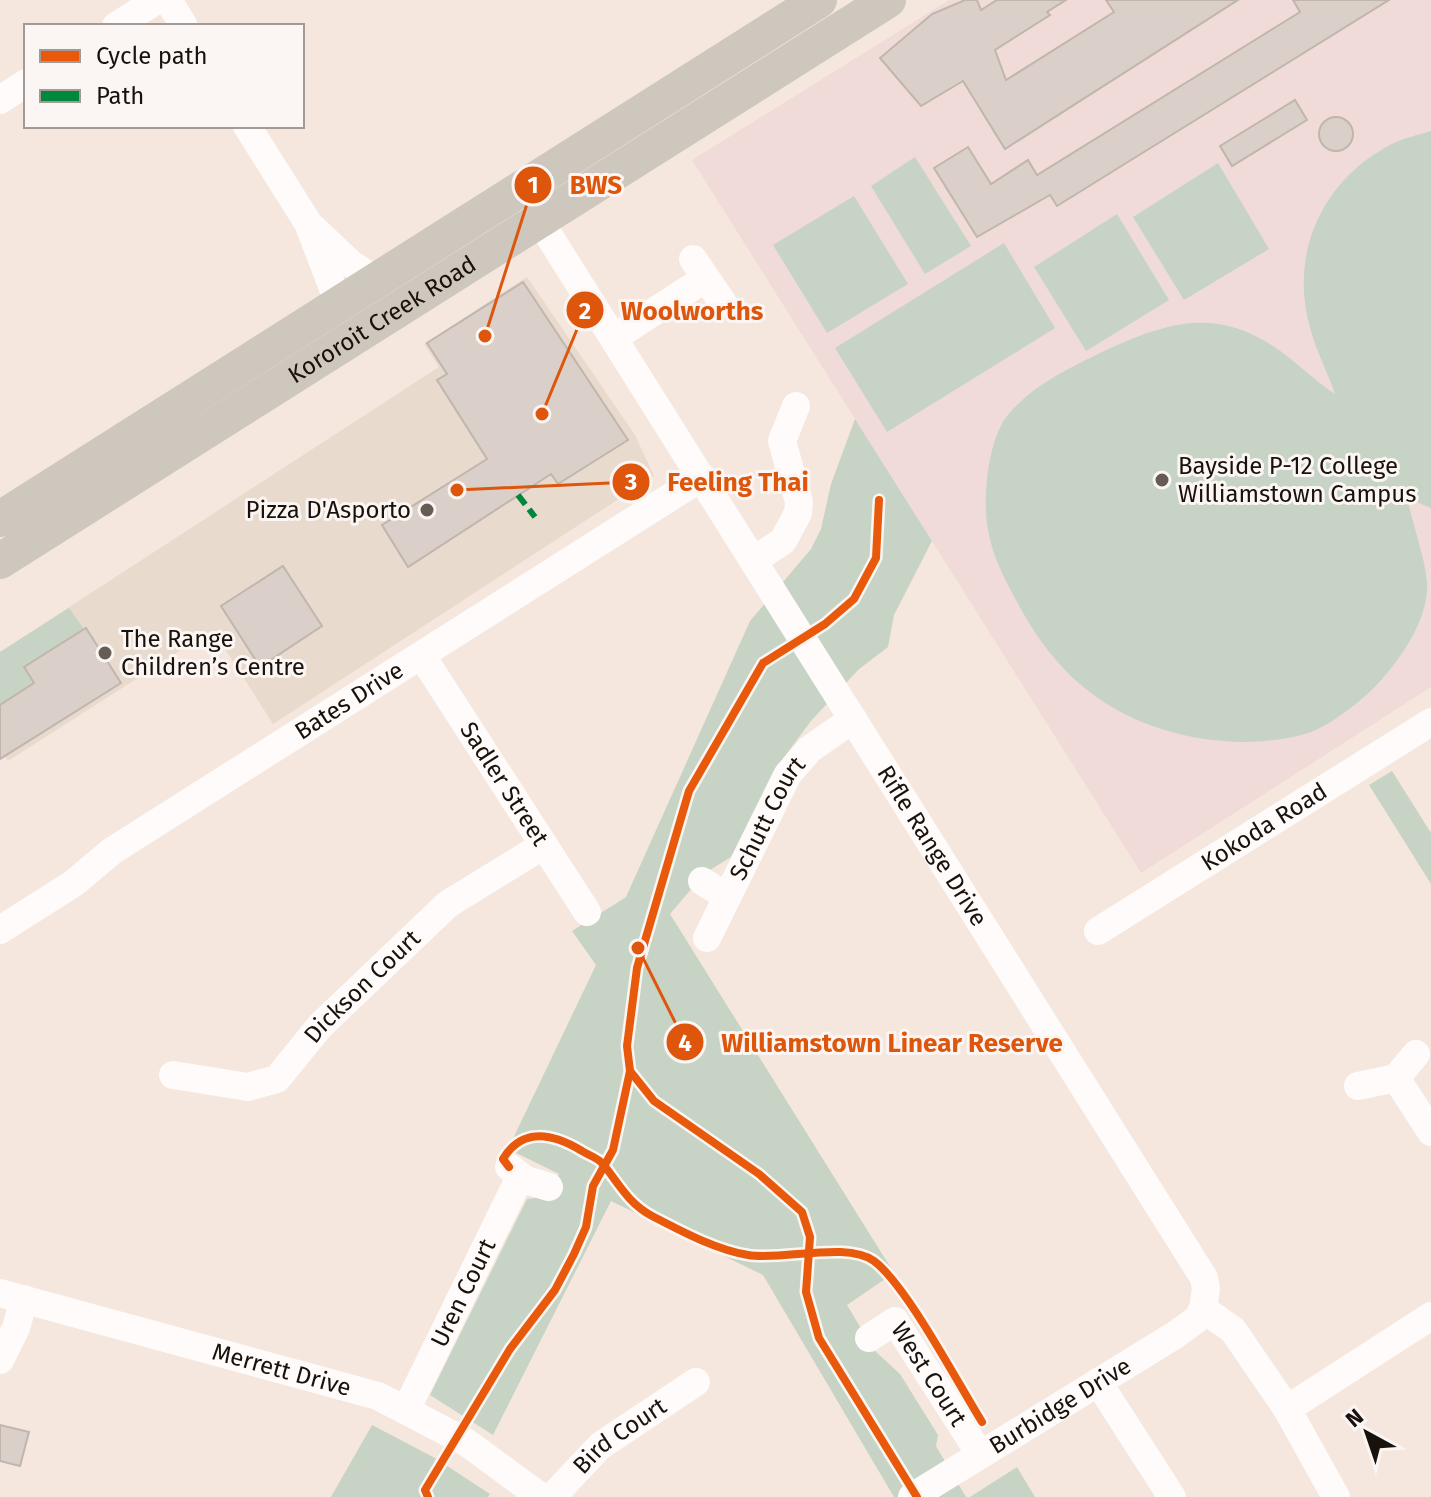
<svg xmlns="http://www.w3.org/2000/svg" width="1431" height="1497" font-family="'Fira Sans',sans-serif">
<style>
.commercial{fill:#e8dacc}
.education{fill:#f0dbd9}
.green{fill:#c7d4c5}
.building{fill:#dacfc9;stroke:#c0b6ae;stroke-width:2}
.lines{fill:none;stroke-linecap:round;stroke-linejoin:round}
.minor{stroke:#fefbfa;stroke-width:28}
.major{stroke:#cec7be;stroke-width:36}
.quiet{stroke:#00873e;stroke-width:6;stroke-dasharray:12 6;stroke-linecap:butt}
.cycleway-casing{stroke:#fbf6f3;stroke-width:13}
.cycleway{stroke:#e8590c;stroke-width:8}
.poi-dot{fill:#665c55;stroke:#fbf6f3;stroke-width:3}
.labels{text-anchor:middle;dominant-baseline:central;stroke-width:6;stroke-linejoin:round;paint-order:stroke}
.street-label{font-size:24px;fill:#19110b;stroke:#fbf6f3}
.poi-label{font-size:24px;fill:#19110b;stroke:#fbf6f3;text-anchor:start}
.leader{fill:none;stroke:#de550c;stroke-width:3}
.callout-dot{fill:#de550c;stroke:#fbf6f3;stroke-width:3}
.mark-label{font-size:24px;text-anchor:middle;font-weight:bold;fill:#fff}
.callout-label{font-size:26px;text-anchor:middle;font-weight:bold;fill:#de550c;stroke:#fbf6f3;stroke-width:6;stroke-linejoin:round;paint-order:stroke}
</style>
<rect width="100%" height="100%" fill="#f5e7de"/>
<polygon class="commercial" points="527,277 635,435 654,476 273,724 213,630 8,761 0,749 0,652 439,367 424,344"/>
<polygon class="education" points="949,0 1431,0 1431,687 1141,873 692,160"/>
<g class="green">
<path d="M1431 131V508L1407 498C1413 525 1424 554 1427 581 1431 623 1388 679 1357 703 1343 714 1323 729 1305 734 1236 753 1148 737 1091 693 1058 668 1035 636 1016 600 992 556 982 529 987 479 989 460 995 431 1007 416 1031 386 1069 368 1102 352 1163 324 1212 306 1273 346 1295 360 1313 380 1335 394 1328 373 1317 353 1311 331 1288 256 1321 181 1390 145 1403 138 1418 135 1431 131Z"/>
<polygon points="915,157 971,246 925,274 871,186"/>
<polygon points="1218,163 1269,249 1184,300 1133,217"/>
<polygon points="854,196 908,284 827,333 773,245"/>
<polygon points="1117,214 1169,300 1086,351 1034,267"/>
<polygon points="1004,243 1055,328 887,432 835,348"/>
<polygon points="855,419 932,541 894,615 888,647 858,670 811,721 773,772 731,857 705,873 670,914 894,1273 847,1305 874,1350 900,1374 938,1435 936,1446 966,1497 894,1497 763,1275 611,1201 493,1435 430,1395 527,1199 548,1196 559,1174 508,1149 596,965 572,931 626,897 750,621 811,549 821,529 831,484"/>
<polygon points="69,608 84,629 24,667 34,683 0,705 0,652"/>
<polygon points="1392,771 1431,833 1431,884 1369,785"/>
<polygon points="372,1425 435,1458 490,1494 488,1497 331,1497"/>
<polygon points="1017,1467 1035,1497 970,1497"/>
</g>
<g class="building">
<polygon points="965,0 977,0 981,10 997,0 1066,0 1047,12 1050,15 995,50 1006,80 1114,12 1106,0 1238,0 1005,149 963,81 921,106 880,58 932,14"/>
<polygon points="1293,0 1389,0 1057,206 1050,195 977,237 934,168 968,147 991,184 1028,160 1037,175 1300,12"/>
<polygon points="1295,100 1307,120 1232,166 1220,146"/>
<circle cx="1336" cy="134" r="17"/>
<polygon points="523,282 628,440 558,484 551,474 408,567 382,525 487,459 437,380 447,374 427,343"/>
<polygon points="283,566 322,626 260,667 221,606"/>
<polygon points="86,628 121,683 0,759 0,705 34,683 24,667"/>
<polygon points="0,1425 29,1432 20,1466 0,1461"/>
</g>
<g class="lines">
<g class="minor">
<polyline points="168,0 184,26"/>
<polyline points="116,26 157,0"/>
<polyline points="0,100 26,83"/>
<polyline points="247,126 308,223 339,304"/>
<path id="s1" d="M529 204 1204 1278 1206 1289 1203 1309 1233 1330 1287 1409 1336 1497"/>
<polyline points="314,229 351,264 376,280"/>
<polyline points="693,259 723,303"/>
<polyline points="615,337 706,278"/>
<polyline points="754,560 783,541 798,513 799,502 782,441 796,406"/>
<path id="s2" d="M422 656 587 912"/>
<polyline points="702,881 727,897"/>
<path id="s3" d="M0 930 74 883 112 851 702 477"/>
<path id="s4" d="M1098 931 1431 722"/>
<path id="s5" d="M707 938 788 774 810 749 853 719"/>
<path id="s6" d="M173 1075 248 1087 277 1079 320 1026 448 904 544 845"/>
<polyline points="1396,1078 1431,1132"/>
<polyline points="1358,1086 1396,1078 1416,1054"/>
<polyline points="509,1167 526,1180 549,1187"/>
<path id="s7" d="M0 1293 378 1396 466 1442 541 1497"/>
<path id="s8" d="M869 1338 895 1321 980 1454"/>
<polyline points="0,1360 16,1328 24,1299"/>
<polyline points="1098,1382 1172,1497"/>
<path id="s9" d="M407 1408 520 1177"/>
<polyline points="1287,1409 1431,1316"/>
<path id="s10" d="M552 1497 600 1446 696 1382"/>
<path id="s11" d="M912 1497 1175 1335 1197 1319 1203 1309"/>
</g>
<g class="major">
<polyline points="0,519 819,0"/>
<path id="s12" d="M0 561 888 0"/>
</g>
<polyline class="quiet" points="518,495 535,517"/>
<defs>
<g id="cycleway">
<polyline points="879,500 876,558 854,599 825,624 763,663 689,791 637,968 627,1046 630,1071 654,1101 759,1174 802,1212 810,1237 806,1292 819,1338 917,1497"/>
<path d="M509 1167 503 1159C523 1126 554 1134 582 1151 588 1155 598 1158 603 1164 619 1184 628 1203 652 1216 681 1231 716 1250 748 1255 782 1261 847 1241 874 1261 907 1286 957 1382 982 1422"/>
<polyline points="428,1497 425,1490 510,1349 555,1290 574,1254 586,1227 593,1186 613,1150 630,1071"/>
</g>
</defs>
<use href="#cycleway" class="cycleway-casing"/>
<use href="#cycleway" class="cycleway"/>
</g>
<g class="poi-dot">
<circle cx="1162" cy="480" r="8"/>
<circle cx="427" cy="510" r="8"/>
<circle cx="105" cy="653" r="8"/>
</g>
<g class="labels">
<g class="street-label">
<text stroke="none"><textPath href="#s12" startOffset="452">Kororoit Creek Road</textPath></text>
<text stroke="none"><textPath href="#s3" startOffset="418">Bates Drive</textPath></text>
<text stroke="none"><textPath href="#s2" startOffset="152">Sadler Street</textPath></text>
<text stroke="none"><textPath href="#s5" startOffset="134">Schutt Court</textPath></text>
<text stroke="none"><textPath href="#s4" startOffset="196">Kokoda Road</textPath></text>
<text stroke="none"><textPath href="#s1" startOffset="758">Rifle Range Drive</textPath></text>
<text stroke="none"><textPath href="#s6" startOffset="232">Dickson Court</textPath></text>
<text stroke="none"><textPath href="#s9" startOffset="128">Uren Court</textPath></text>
<text stroke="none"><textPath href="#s7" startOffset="292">Merrett Drive</textPath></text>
<text stroke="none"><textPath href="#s8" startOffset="94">West Court</textPath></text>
<text stroke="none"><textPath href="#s11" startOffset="174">Burbidge Drive</textPath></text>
<text stroke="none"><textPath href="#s10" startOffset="92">Bird Court</textPath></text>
</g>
<g class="poi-label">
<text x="1178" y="466">Bayside P-12 College<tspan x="1178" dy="28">Williamstown Campus</tspan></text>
<text x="411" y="510" text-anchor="end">Pizza D'Asporto</text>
<text x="121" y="639">The Range<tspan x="121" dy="28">Children’s Centre</tspan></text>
</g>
</g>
<path class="leader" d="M485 336L533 185M542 414L585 310M457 490L631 482M638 948L685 1042"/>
<g class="callout-dot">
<circle cx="485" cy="336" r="8"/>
<circle cx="542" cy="414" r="8"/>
<circle cx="457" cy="490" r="8"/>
<circle cx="638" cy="948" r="8"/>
<circle cx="533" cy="185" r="20"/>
<circle cx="585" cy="310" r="20"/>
<circle cx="631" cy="482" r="20"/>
<circle cx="685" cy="1042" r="20"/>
</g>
<g class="mark-label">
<text x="533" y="193">1</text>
<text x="585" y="319">2</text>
<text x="631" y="490">3</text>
<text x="685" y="1051">4</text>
</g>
<g class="callout-label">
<text x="596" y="194">BWS</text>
<text x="692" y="320">Woolworths</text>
<text x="738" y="491">Feeling Thai</text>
<text x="892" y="1052">Williamstown Linear Reserve</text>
</g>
<rect x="24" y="24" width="280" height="104" fill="#fbf6f3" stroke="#a19a96" stroke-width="2"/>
<rect x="40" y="50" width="40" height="12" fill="#e8590c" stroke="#a19a96" stroke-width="2"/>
<text x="96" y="64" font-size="24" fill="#19110b">Cycle path</text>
<rect x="40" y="90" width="40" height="12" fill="#00873e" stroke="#a19a96" stroke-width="2"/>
<text x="96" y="104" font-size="24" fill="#19110b">Path</text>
<g transform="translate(1367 1433) rotate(320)" stroke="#fbf6f3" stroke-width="6" paint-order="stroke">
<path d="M0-6L14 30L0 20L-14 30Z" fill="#19110b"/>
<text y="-12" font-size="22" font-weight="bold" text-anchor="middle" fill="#19110b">N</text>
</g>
</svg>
